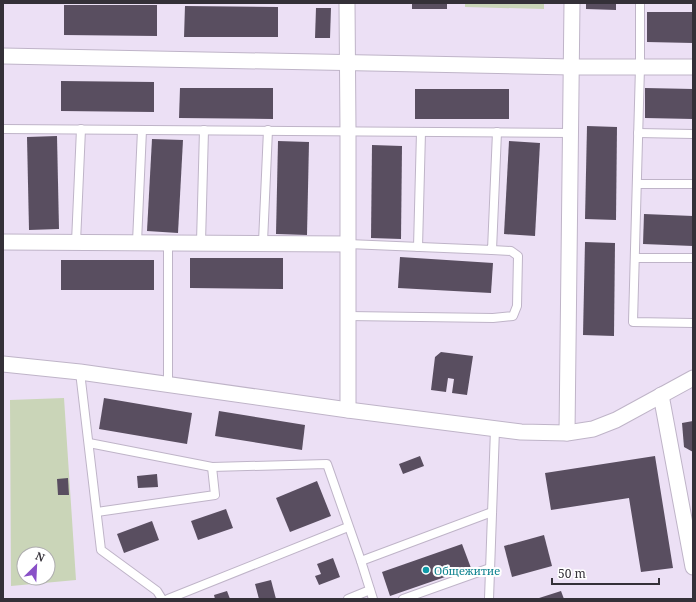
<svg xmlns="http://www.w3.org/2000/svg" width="696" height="602" font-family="'Noto Serif',serif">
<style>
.green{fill:#cad5b8;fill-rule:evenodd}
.building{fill:#594e60}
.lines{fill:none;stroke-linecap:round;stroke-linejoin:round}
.lane-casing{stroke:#bfb4c8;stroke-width:10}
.street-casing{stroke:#bfb4c8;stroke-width:17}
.lane{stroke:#fff;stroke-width:8}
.street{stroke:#fff;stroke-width:15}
.culture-dot{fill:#0f9aa8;stroke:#fff;stroke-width:1.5}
.labels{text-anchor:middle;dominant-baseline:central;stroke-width:4;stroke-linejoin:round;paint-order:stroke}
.culture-label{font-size:11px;fill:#0d838f;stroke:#fff;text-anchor:start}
</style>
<rect width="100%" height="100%" fill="#ece0f5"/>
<g class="green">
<polygon points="465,3 544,3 544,9 465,7"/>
<path d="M64 398 76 580 11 586 10 400ZM24 554H48V578H24Z"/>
</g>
<g class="building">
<rect x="412" y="3" width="35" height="6"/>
<polygon points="586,3 616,3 616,10 586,9"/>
<polygon points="64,5 157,5 157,36 64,35"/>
<polygon points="185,6 278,7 278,37 184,37"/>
<polygon points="316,8 331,8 330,38 315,38"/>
<polygon points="647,12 693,12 693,43 647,42"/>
<polygon points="61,81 154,82 154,112 61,111"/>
<polygon points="180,88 273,88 273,119 179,118"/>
<polygon points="645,88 693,89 693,119 645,118"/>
<rect x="415" y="89" width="94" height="30"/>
<polygon points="587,126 617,127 616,220 585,219"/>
<polygon points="57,136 59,229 29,230 27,137"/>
<polygon points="152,139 183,140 178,233 147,231"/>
<polygon points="278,141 309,142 307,235 276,234"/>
<polygon points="509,141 540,143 535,236 504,234"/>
<polygon points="372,145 402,146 401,239 371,238"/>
<polygon points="644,214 693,216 693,246 643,244"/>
<polygon points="585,242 615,243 614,336 583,335"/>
<polygon points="400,257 493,263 491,293 398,288"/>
<polygon points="190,258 283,258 283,289 190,288"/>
<rect x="61" y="260" width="93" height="30"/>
<polygon points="441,352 473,356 467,395 452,393 454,379 448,378 446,392 431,390 435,357"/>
<polygon points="104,398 192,413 187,444 99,429"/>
<polygon points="219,411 305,425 302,450 215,436"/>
<polygon points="693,421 693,452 684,447 682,423"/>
<polygon points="420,456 424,466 403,474 399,464"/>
<polygon points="655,456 673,568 641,572 629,498 551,510 545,473"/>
<polygon points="157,474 158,487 138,488 137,476"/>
<polygon points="68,478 69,495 58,495 57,479"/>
<polygon points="317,481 331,516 290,532 276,498"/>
<polygon points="226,509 233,528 198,540 191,521"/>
<polygon points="152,521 159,540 124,553 117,534"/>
<polygon points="544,535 552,566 512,577 504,546"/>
<polygon points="462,544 471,568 390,596 382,572"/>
<polygon points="333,558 340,577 319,585 315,576 321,574 317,564"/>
<polygon points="271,580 276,599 259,599 255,584"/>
<polygon points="227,591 230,599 215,599 214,595"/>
<polygon points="561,591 564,599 536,599"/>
</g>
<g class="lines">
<defs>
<g id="lane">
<polyline points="640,3 640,67 633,322 693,323"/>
<polyline points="3,129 571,133"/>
<polyline points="638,133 693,134"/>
<polyline points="637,184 693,184"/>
<polyline points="76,242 81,129"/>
<polyline points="137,242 142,130"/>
<polyline points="201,242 204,130"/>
<polyline points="263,242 268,130"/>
<polyline points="348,244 492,250 497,132"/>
<polyline points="418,247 421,132"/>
<polyline points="635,258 693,258"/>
<polyline points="348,316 493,318 513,316 517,306 518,256 511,251 492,250"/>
<polyline points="80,372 101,550 157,591 162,599"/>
<polyline points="168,384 168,242"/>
<polyline points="89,443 212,467 327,464 361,561"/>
<polyline points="97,512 215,495 212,467"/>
<polyline points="168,599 348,527"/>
<polyline points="348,599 370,590"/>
<polyline points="373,599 361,561 492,512"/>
<polyline points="403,599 490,568"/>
<polyline points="489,599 495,429"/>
</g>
<g id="street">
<polyline points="347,3 348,131 348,410"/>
<polyline points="3,56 572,67 693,67"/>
<polyline points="3,242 348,244"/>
<polyline points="3,364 80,372 348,410 521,432 567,433 593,429 616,420 693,378"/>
<polyline points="661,395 693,567"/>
<polyline points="567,433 572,3"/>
</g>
</defs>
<use href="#lane" class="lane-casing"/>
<use href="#street" class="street-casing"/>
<use href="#lane" class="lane"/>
<use href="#street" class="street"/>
</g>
<circle class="culture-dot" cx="426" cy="570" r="4"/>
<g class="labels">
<g class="culture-label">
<text x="434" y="570">Общежитие</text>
</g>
</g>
<rect width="696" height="602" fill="none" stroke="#343038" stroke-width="8"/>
<g transform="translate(36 566) rotate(24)"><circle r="19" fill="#ffffff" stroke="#aeacaf"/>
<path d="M0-3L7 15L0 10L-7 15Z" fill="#8950c7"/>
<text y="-6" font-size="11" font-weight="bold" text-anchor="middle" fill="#343038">N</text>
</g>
<path d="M552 578v6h107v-6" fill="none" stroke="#343038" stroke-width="2"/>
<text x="558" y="578" font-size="12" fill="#343038" stroke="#ffffff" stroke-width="3" paint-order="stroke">50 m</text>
</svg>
